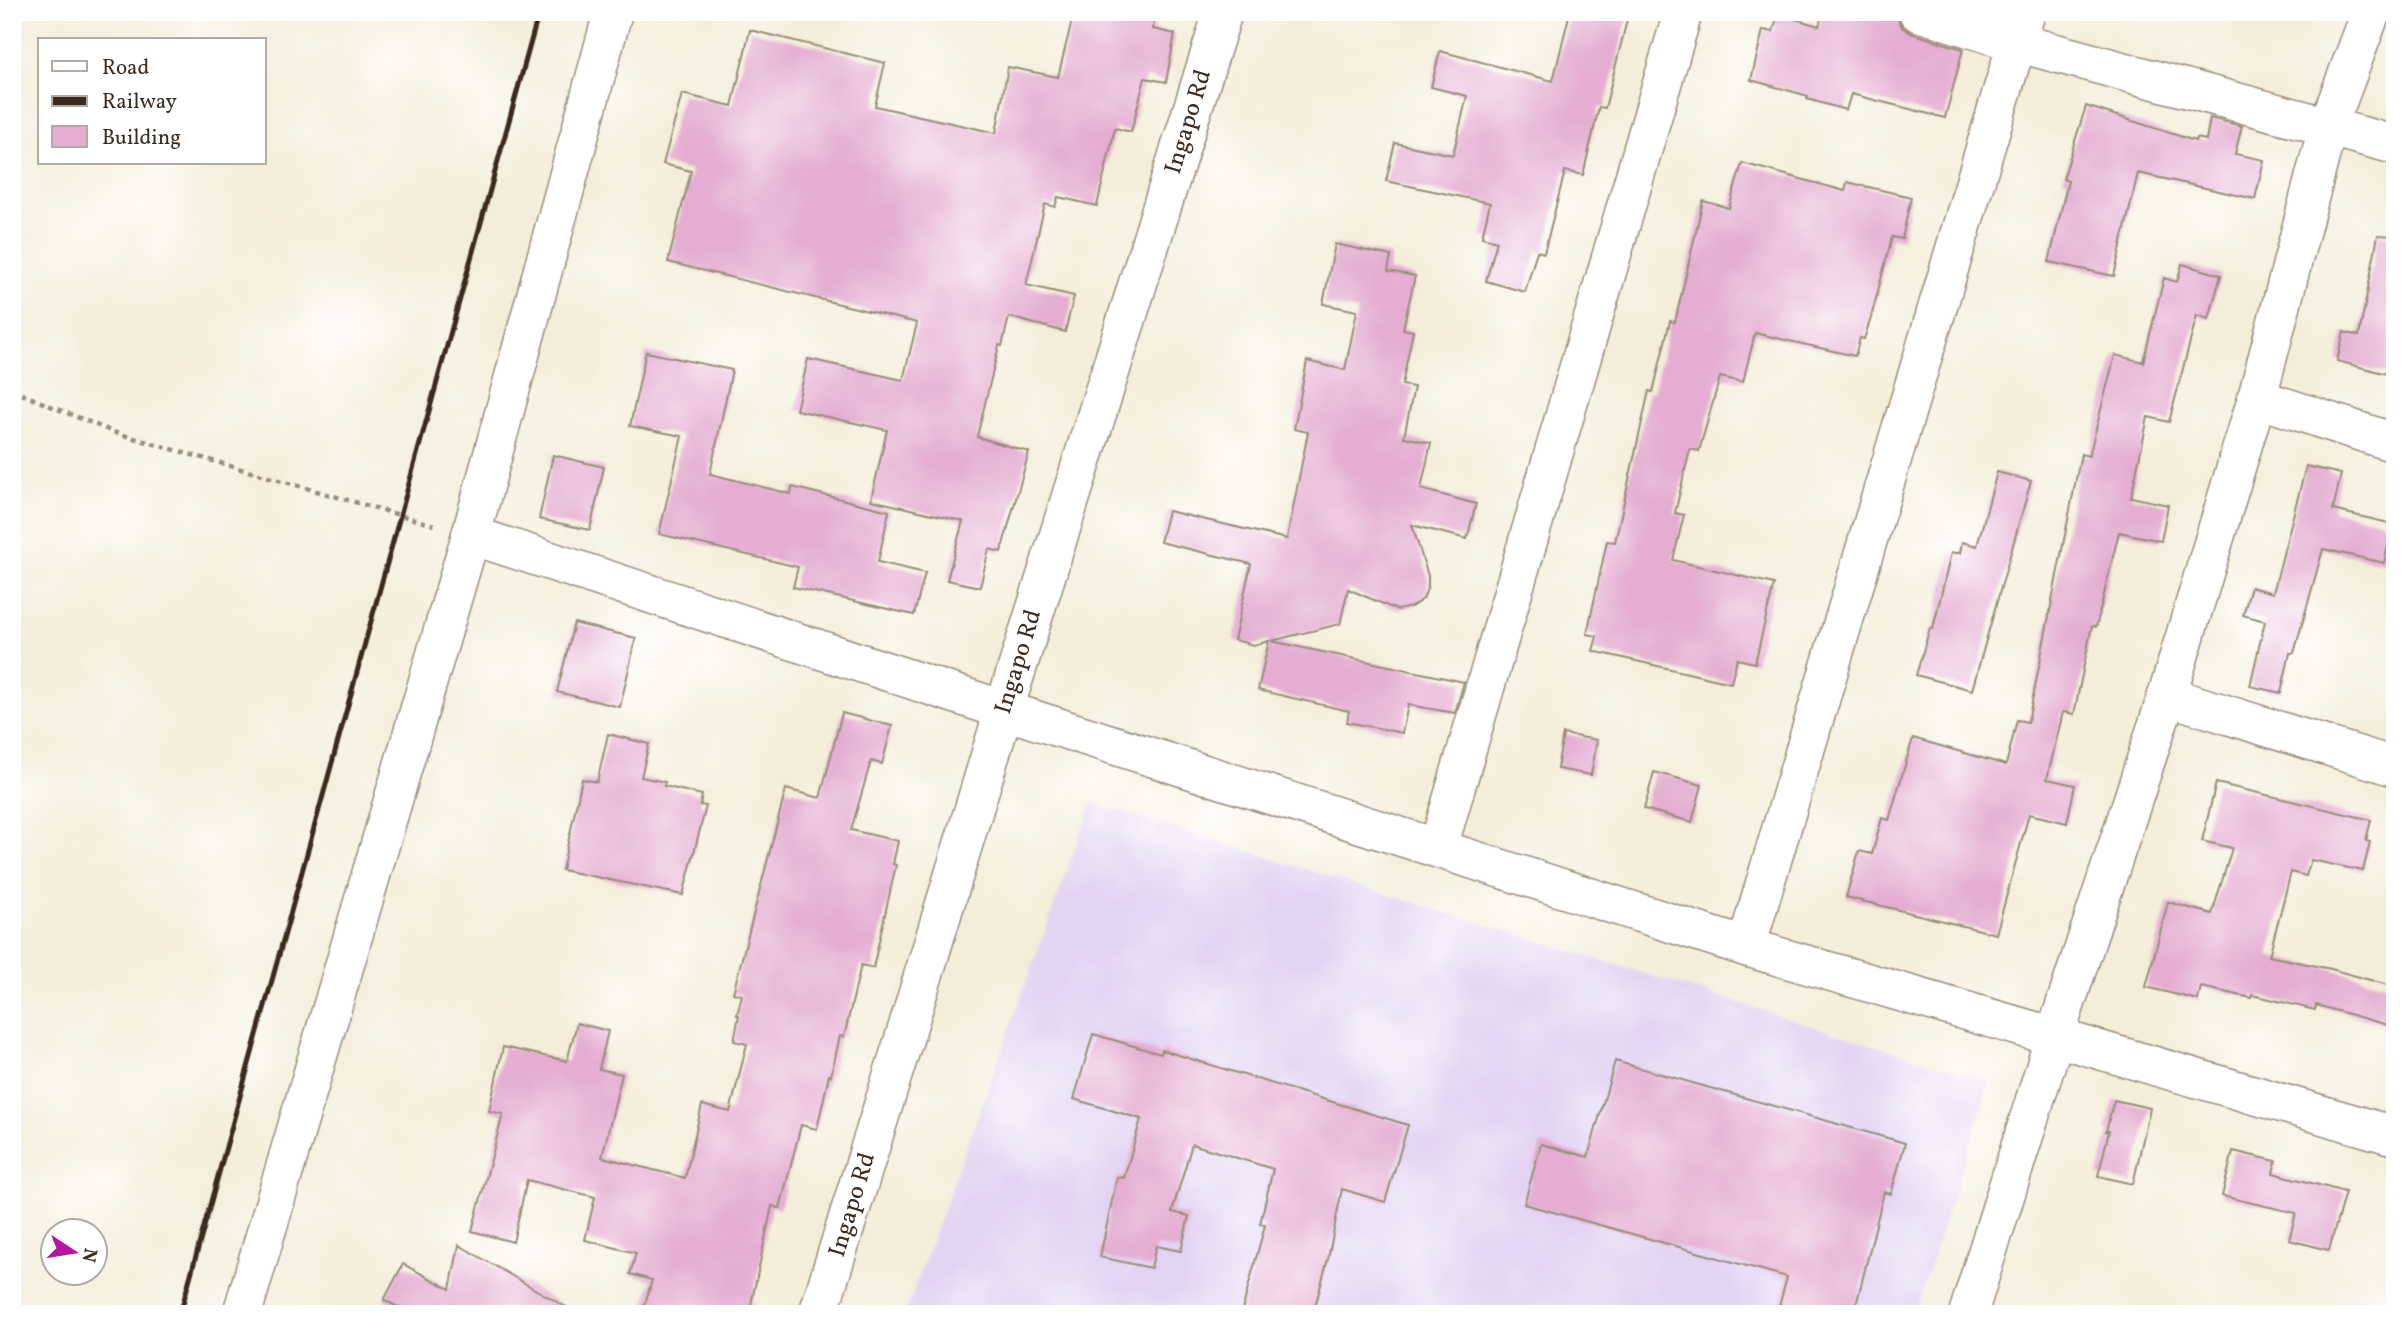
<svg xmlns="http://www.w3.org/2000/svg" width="2407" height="1326" font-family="Vollkorn,serif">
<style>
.built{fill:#e3d3f2}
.building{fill:#e4add1}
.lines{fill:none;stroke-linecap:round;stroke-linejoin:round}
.street-casing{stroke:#988c7c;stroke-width:41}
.primary-casing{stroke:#988c7c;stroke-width:41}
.path{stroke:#988c7c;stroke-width:4.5;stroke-dasharray:5 5;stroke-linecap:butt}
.street{stroke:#fff;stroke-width:38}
.primary{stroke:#fff;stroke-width:38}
.rail{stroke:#3b2a1e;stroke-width:5}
.labels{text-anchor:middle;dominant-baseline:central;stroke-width:5;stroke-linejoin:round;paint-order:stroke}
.street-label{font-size:24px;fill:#3b2a1e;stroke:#fff}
</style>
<rect width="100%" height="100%" fill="#fff"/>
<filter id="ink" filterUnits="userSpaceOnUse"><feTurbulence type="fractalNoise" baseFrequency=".0143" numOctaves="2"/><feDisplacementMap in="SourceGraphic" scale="14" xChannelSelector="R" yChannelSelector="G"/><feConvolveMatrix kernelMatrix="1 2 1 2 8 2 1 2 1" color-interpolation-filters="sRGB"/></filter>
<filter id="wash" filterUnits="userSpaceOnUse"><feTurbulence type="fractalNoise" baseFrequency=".00686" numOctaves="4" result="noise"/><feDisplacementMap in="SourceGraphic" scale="28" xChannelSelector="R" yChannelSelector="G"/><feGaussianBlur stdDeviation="1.57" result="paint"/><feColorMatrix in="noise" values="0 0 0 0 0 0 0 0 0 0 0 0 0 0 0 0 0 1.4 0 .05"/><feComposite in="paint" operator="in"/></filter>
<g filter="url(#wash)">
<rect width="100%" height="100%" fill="#f4edd9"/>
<polygon class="built" points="1092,803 1990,1081 1914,1314 905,1314"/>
<g id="blocks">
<g class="building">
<polygon points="1074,12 1156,12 1153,29 1175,34 1166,82 1145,78 1131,132 1115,128 1097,206 1058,197 1055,207 1045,204 1026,285 1074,296 1065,332 1009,317 1002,346 999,345 977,437 1029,452 1001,552 989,549 980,587 947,580 963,521 871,500 887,430 796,410 808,359 903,380 917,323 668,262 691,171 663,164 682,94 732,106 750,30 885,63 875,106 996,133 1008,67 1058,77"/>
<polygon points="1570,12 1629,12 1605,108 1599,107 1583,175 1565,171 1544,253 1537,251 1525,292 1486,281 1497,241 1482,237 1490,203 1386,181 1395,143 1453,155 1467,96 1431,87 1440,51 1553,81"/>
<polygon points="1823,12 1892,12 1891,17 1898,19 1902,27 1911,33 1963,49 1945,118 1851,94 1846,110 1807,99 1808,96 1751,80 1763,30 1773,32 1778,14 1819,26"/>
<polygon points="2086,106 2195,141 2196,138 2206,140 2210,118 2242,126 2235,154 2264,160 2255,199 2138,173 2114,276 2049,262 2068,181 2063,179"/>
<polygon points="1742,163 1845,191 1847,182 1911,197 1902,239 1892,237 1871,318 1864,339 1860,338 1855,356 1755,333 1743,382 1720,377 1699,451 1690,449 1675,513 1684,515 1673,560 1774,584 1755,663 1737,659 1731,683 1593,651 1597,636 1587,634 1607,541 1615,542 1649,391 1653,392 1670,321 1675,322 1703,201 1729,208"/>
<polygon points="2378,235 2395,236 2395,344 2387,374 2337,361 2344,332 2359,336"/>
<polygon points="1335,244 1391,256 1388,271 1415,276 1403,329 1413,331 1402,385 1414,387 1404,437 1431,443 1421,489 1476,504 1467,539 1412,525 1428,576 1428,586 1423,599 1411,607 1397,610 1348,589 1340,624 1271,641 1464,682 1455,713 1408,705 1402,733 1347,722 1349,711 1258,690 1269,641 1254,645 1234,640 1251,564 1160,542 1168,511 1287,539 1308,432 1294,429 1307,361 1345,370 1357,311 1323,304"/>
<polygon points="2182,264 2221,275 2209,319 2197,315 2169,422 2148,417 2131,497 2168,505 2161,541 2119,532 2096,627 2092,626 2074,714 2063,712 2047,779 2075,785 2067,823 2029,814 1996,934 1846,897 1859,851 1872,854 1882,818 1889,820 1913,738 2006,765 2017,720 2028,722 2081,454 2089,456 2115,355 2143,362 2164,278 2177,282"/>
<polygon points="646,352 732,370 710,474 791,494 792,487 889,511 878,562 925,573 914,615 793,587 798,567 659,534 682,436 630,426"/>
<polygon points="553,455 604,467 590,530 539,519"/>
<polygon points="2306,466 2341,474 2333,510 2393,524 2384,563 2323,549 2294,653 2290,653 2281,693 2250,686 2265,621 2243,615 2251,587 2273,593"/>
<polygon points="1997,472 2031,481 1972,690 1916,675 1930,628 1933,629 1951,553 1960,553 1962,542 1977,546"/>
<polygon points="574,623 636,638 620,707 557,692"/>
<polygon points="842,713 892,726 882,764 871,761 851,830 898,841 893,864 896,865 873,968 861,965 844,1037 840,1036 831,1076 829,1075 817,1129 801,1125 780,1208 772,1206 749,1314 642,1314 652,1280 630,1274 636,1253 585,1240 595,1197 527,1180 513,1242 472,1231 503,1114 489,1111 503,1047 567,1061 577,1023 608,1031 599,1069 622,1074 602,1157 685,1178 702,1105 730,1112 747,1044 734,1041 739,1015 737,1015 742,995 733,993 786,789 820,798"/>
<polygon points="608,734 649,744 641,777 665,782 664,786 702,795 700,805 706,806 683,895 562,870 582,779 597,782"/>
<polygon points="1563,734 1597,740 1591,775 1557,769"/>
<polygon points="1654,772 1702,785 1692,822 1644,809"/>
<polygon points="2216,783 2371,820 2366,841 2370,842 2363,871 2311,860 2306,876 2291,872 2269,956 2331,969 2395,987 2395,1027 2316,1005 2315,1010 2253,995 2252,998 2201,987 2198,1000 2146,987 2168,902 2212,914 2232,848 2202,841"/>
<polygon points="1093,1034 1161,1054 1162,1050 1408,1125 1385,1202 1342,1189 1328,1259 1313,1314 1241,1314 1265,1225 1260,1224 1273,1169 1192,1144 1172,1212 1189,1216 1181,1251 1156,1246 1151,1268 1100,1257 1117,1177 1124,1178 1141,1119 1074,1099"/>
<polygon points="1615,1061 1905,1143 1891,1194 1884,1192 1854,1314 1777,1314 1787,1277 1524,1204 1541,1144 1588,1157"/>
<polygon points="2114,1100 2150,1108 2133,1184 2098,1176 2109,1131 2106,1131"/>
<polygon points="2233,1151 2276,1161 2273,1173 2345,1192 2329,1250 2289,1240 2296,1213 2222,1196"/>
<polygon points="459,1245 507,1273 578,1314 411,1314 384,1300 403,1264 450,1289"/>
</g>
</g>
</g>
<g filter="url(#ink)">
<use href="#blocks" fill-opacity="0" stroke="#988c7c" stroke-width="2"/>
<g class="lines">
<defs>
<g id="street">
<polyline points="1918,12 2015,42 2395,145"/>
<polyline points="2257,398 2395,443"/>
<polyline points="471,535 1004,710 1746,947 2395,1136"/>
<polyline points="2167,696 2395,767"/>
<polyline points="1438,848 1683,12"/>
<polyline points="1746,947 2026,12"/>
<polyline points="242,1314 471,535 613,12"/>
<polyline points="1968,1314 2055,1036 2167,696 2257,398 2328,126 2371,12"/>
</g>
<polyline id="primary" points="818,1314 908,1026 1004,710 1223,12"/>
</defs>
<use href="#street" class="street-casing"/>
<use href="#primary" class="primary-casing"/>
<polyline class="path" points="12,390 113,432 434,525"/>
<use href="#street" class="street"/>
<use href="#primary" class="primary"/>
<polyline class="rail" points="180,1314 539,12"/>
</g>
</g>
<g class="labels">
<g class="street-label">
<text transform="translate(1189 122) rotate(-73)">Ingapo Rd</text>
<text transform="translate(1019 662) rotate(-73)">Ingapo Rd</text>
<text transform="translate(853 1205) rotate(-73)">Ingapo Rd</text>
</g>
</g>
<rect width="2407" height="1326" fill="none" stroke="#fff" stroke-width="42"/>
<rect x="38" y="38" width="228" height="126" fill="#ffffff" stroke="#b1aaa5" stroke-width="2"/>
<rect x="52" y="61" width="35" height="10" fill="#ffffff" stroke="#b1aaa5" stroke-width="2"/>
<text x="102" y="74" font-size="21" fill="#3b2a1e">Road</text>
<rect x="52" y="96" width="35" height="10" fill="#3b2a1e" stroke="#b1aaa5" stroke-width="2"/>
<text x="102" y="108" font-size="21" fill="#3b2a1e">Railway</text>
<rect x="52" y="126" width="35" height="21" fill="#e4add1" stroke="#b1aaa5" stroke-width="2"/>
<text x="102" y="144" font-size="21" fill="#3b2a1e">Building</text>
<g transform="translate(74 1252) rotate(102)"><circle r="33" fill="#ffffff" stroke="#b1aaa5" stroke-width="2"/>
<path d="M0-5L12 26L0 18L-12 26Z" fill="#b5179e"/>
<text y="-10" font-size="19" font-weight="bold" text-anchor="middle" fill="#3b2a1e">N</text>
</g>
</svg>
